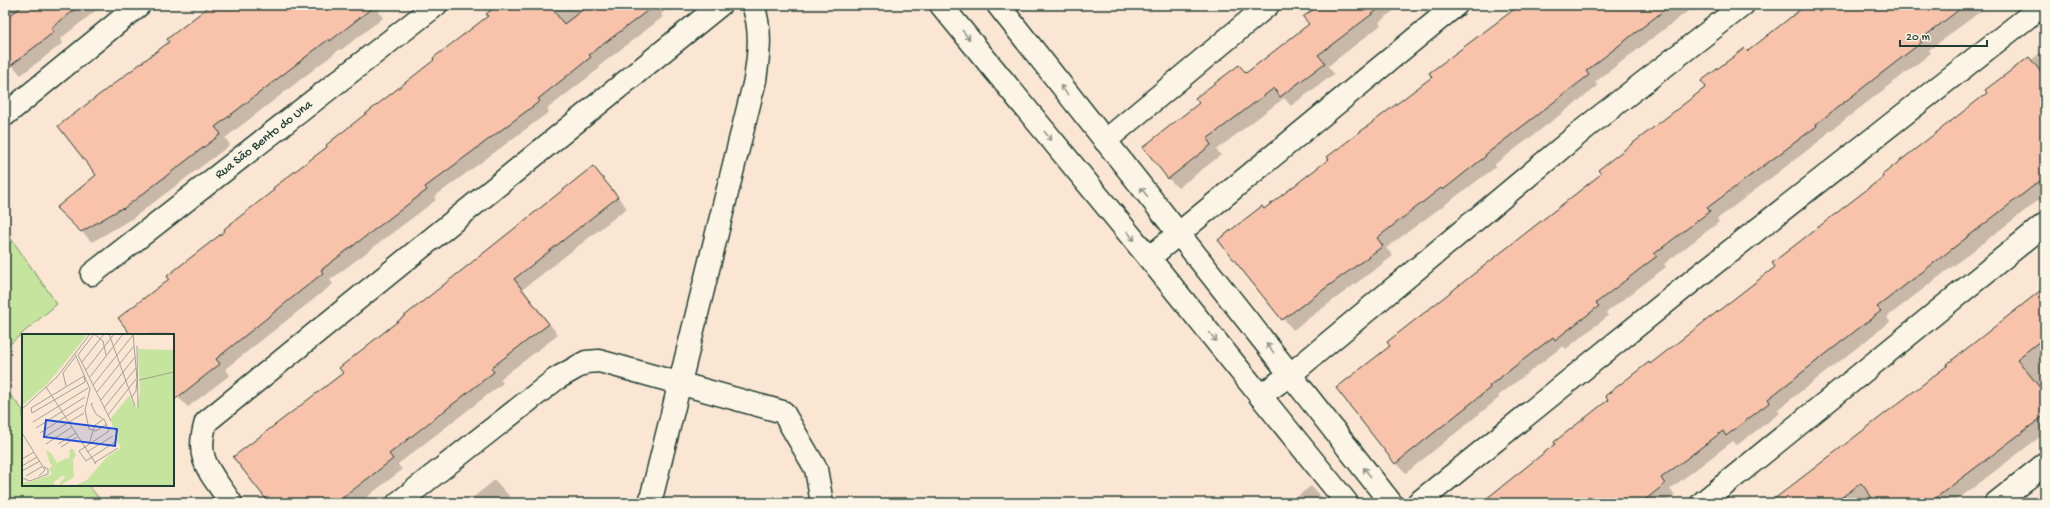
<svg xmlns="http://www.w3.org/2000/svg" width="2050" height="508" font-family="'Gochi Hand',sans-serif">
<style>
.green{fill:#c5e49d;stroke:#729068}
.shadow{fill:#0003}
.building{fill:#f8c3aa;stroke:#1f3d34}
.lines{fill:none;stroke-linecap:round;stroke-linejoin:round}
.street-casing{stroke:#1f3d34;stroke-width:25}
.street{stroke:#fcf5e5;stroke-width:22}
.oneway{stroke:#8e998c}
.labels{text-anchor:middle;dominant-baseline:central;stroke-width:3.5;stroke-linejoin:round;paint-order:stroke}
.street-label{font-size:13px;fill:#1f3d34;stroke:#fcf5e5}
.inset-road{fill:none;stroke:#a3a293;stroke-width:1}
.view{fill:#1d4ed8;fill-opacity:0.15;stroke:#1d4ed8;stroke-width:2}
.inset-edge{fill:none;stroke:#1f3d34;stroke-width:2}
</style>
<rect width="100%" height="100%" fill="#fbe6d3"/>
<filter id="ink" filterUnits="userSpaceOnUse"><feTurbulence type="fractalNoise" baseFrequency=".025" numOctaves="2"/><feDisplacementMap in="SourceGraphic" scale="8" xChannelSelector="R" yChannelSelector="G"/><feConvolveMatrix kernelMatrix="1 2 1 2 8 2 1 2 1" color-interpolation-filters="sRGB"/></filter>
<g filter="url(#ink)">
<g class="green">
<polygon points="5,230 57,304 5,348"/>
<polygon points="5,389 23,410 23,485 88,485 103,503 5,503"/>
</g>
<g class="shadow">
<polygon points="5,5 103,5 60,39 63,43 21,75 5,57"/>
<polygon points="213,5 386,5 378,11 383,18 341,50 340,49 225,138 230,145 133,218 92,242 68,218 98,175 170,43"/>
<polygon points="500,5 673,5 661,14 663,17 599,66 600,68 547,109 549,112 434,197 436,200 330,280 333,284 225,369 230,375 188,407 173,392 173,335 132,335 171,279 489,16"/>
<polygon points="1321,5 1401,5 1379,22 1381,25 1328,66 1334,74 1291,106 1284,98 1216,150 1221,155 1178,188 1168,178 1201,104 1239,66 1247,74 1311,25"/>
<polygon points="1521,5 1696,5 1595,82 1598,86 1494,165 1496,167 1386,248 1393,256 1293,330 1219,240 1264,210 1433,77"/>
<polygon points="1809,5 1989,5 1929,50 1931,53 1825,135 1826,136 1717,219 1719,222 1664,264 1666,267 1606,313 1608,316 1566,349 1563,346 1498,396 1499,398 1406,473 1396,463 1392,346 1603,174 1748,52"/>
<polygon points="2045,49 2045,195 1887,317 1890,322 1777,410 1780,413 1737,445 1733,441 1670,489 1675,495 1664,503 1482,503 1610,400 1650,365 1776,268 1885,177"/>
<polygon points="593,167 627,208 523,289 558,335 500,379 503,383 398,464 402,470 359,503 271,503 344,373"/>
<polygon points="2045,288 2045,433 1953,503 1771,503 1950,365"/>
<polygon points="495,480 515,503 466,503"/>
<polygon points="1311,486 1327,503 1289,503"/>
</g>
<g class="building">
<polygon points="24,5 81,5 51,28 54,32 5,70 5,19"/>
<polygon points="211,5 376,5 330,41 329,39 215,127 221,134 123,209 122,208 81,232 56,208 96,175 58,126 169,42 167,39"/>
<polygon points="498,5 549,5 564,24 589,5 655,5 589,55 591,57 538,99 540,101 425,187 427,190 321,270 323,273 216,359 220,364 173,401 173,335 131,335 118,318 169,279 167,276 225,231 224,229 274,190 273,188 327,147 326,145 434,60 433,58 488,16 486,14"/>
<polygon points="1319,5 1384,5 1318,55 1325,63 1280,97 1274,88 1207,139 1211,145 1168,179 1143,147 1199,103 1195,98 1239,65 1246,73 1309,24 1303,17"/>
<polygon points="1520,5 1671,5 1586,71 1589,75 1485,155 1486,156 1443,190 1441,188 1377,238 1383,246 1282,320 1218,240 1262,206 1264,209 1329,159 1327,157 1432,77 1429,73"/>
<polygon points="1806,5 1965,5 1920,40 1922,42 1816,124 1817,126 1707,208 1710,211 1654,254 1657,256 1596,303 1599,306 1555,340 1553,337 1489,386 1490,388 1395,464 1336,388 1390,346 1387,342 1601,174 1598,170 1706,87 1701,81 1745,48 1748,51"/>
<polygon points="2029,57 2045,77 2045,177 1877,307 1881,311 1768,399 1770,402 1726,436 1723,431 1661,478 1665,484 1641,503 1481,503 1555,444 1554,442 1608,400 1605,396 1649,362 1650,364 1775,267 1772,263 1883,177 1882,175 1987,93 1985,90"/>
<polygon points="593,166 618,197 514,279 549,324 491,368 494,372 389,454 393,459 336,503 269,503 233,457 343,373 339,368"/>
<polygon points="2045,287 2045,337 2017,359 2045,394 2045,415 1929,503 1876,503 1861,483 1834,503 1769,503 1948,365 1947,364"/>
</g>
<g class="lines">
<defs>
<g id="street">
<polyline points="941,5 1149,258 1347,503"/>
<path d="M998 5C1128 171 1261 336 1391 503"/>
<polyline points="5,115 139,5"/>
<polyline points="1105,141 1268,5"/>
<polyline points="1149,258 1456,5"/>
<path id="s1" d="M92 274 436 5"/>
<polyline points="1260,396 1291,374 1589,125 1743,5"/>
<path d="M231 503C211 472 194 461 206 422L720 5"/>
<polyline points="398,503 556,379 586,362 599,361 783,412 816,469 822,503"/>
<path d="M650 503 755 80C759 53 762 31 753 5"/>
<polyline points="1418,503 1701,274 2043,5"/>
<polyline points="1702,503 2045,224"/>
<polyline points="1996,503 2045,464"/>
</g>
</defs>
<use href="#street" class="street-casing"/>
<use href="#street" class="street"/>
</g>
<defs><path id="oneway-shaft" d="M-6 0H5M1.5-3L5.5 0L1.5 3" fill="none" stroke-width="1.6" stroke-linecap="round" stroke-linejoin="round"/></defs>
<g class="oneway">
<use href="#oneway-shaft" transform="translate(966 35) rotate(51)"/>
<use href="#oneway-shaft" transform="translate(1064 90) rotate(-128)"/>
<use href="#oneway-shaft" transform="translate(1048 136) rotate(51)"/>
<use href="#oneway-shaft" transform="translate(1144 192) rotate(-128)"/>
<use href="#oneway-shaft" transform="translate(1131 236) rotate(51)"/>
<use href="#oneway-shaft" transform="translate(1213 337) rotate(51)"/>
<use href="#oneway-shaft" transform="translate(1270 348) rotate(-129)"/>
<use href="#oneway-shaft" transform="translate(1367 472) rotate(-128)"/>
</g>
</g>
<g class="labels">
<g class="street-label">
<text stroke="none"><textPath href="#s1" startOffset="218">Rua São Bento do Una</textPath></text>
</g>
</g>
<g transform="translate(22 334)">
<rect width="152" height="152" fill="#fbe6d3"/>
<path d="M0 0H66L26 49 0 72ZM116 15 152 16V152H52L65 146 85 123 99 114 92 101 95 99 90 92 89 84 107 62 115 75 118 57ZM48 115H51L54 121 51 126 52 143 39 151 37 150 43 143 41 141 31 149 35 152H0V148H9L30 140 27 135 31 131 28 130 24 116 29 119 35 129 45 124 47 125Z" fill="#c5e49d"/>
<path class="inset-road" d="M72 0 56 21 89 87M72 0 81 7 84 21M87 0 113 72M115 12 116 74M53 20 68 55 63 76 67 95 74 97 85 90M60 28 82 0M64 36 92 0M62 42 63 48 10 79 9 74ZM68 43 101 0M117 46 152 38M71 51 111 1M44 52 41 39 53 23M24 53 74 130M75 58 112 12M109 64 114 57 115 45 111 0M79 66 113 23M71 69 69 70 74 80 81 85M82 74 114 34M0 75 35 43 68 0M86 81 114 45M11 88 66 54M14 94 63 63M0 99 23 136 17 142M18 99 62 71M21 104 62 79M24 110 50 93M36 110 54 99M67 110 73 91 82 85 87 97 57 117 64 127 93 108M39 113 55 103M65 118 91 102M0 125 12 118M72 129 96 114M0 132 15 123M0 137 18 127M4 142 21 132M0 144 8 147 26 140V135L22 133"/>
<path class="view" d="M24 86 95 95 93 112 22 103Z"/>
<rect width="152" height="152" class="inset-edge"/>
</g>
<rect width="2050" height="508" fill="none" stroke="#fcf5e5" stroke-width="20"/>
<rect x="10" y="10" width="2030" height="488" fill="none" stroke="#1f3d34" stroke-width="1.5" filter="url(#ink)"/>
<path d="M1900 40v6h87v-6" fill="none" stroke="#1f3d34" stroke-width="2"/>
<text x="1906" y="40" font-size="12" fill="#1f3d34" stroke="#fcf5e5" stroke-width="3" paint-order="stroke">20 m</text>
</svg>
